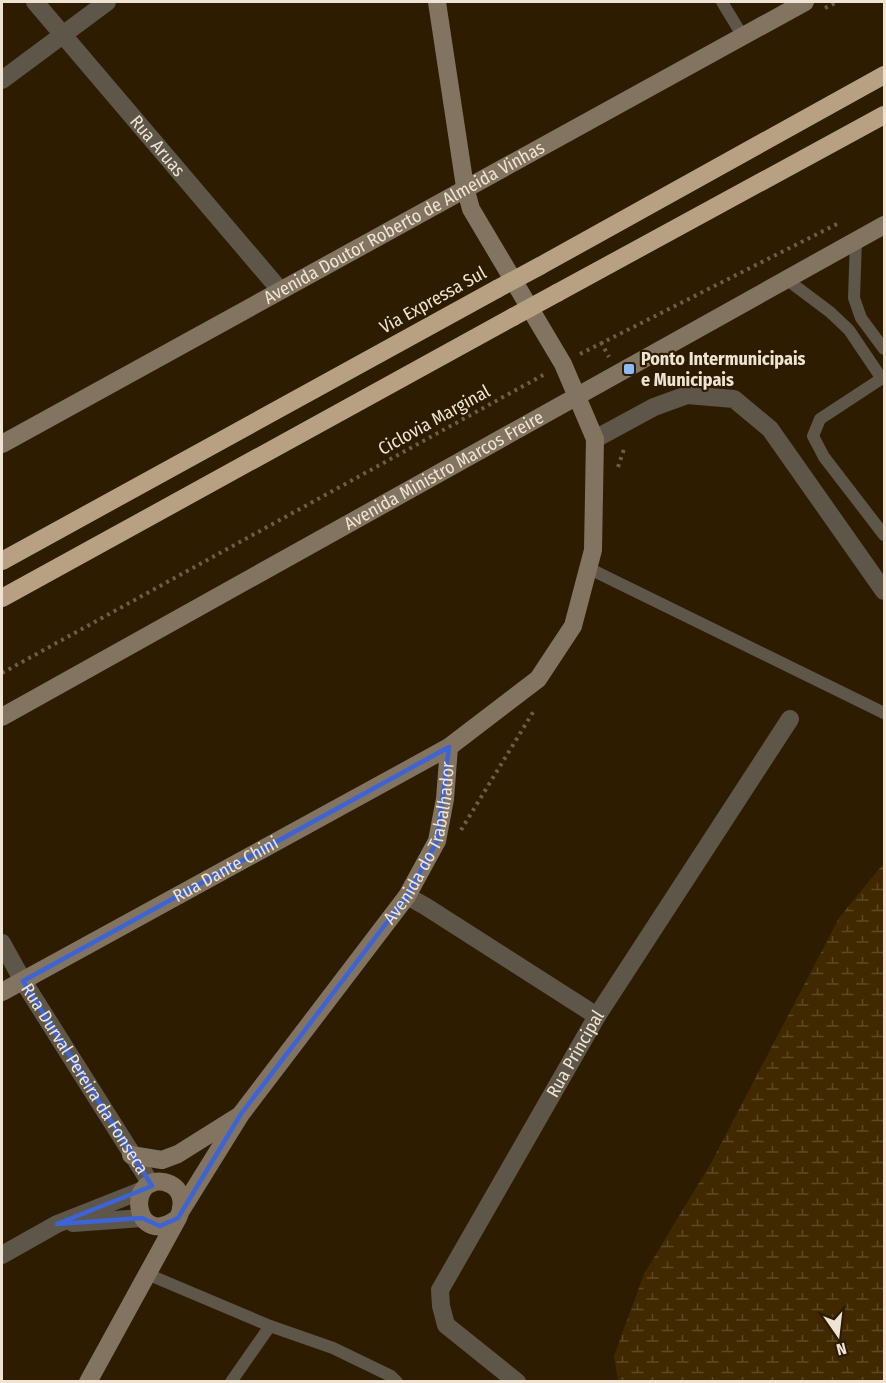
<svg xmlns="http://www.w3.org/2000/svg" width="886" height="1383" font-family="'Fira Sans Condensed',sans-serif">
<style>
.wetland{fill:url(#wetland-marsh)}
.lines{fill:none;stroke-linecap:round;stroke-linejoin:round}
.path{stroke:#6c5d45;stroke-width:4;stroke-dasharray:3 4.5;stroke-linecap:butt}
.lane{stroke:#5e5649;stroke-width:12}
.street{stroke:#5e5649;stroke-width:18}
.secondary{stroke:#827460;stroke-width:18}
.highway{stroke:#b7a182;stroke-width:18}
.highway-bridge{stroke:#b7a182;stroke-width:18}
.marked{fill:none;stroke:#3c64d7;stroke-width:4.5;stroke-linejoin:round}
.poi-dot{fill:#8abafc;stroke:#2d1c00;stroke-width:2}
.labels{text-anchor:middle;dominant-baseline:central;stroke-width:4.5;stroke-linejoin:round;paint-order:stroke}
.street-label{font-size:18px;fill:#efe4d4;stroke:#2d1c00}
.poi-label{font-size:18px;font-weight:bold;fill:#efe4d4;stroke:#2d1c00;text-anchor:start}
</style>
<defs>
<pattern id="wetland-marsh" width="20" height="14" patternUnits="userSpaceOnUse" patternTransform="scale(1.5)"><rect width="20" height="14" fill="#402900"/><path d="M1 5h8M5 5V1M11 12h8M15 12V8" fill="none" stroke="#5c4824"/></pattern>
</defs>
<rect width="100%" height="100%" fill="#2d1c00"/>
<polygon class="wetland" points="884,863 884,1381 618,1381 614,1356 644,1274 711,1163 839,918"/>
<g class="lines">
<g class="path">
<polyline points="825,8 837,2"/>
<polyline points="601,342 609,357"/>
<polyline points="580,354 841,222"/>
<polyline points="618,467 624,449"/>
<polyline points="2,673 545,374"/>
<polyline points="461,830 535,709"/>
</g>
<g class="lane">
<polyline points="722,2 742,35"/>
<polyline points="856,240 854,298 861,318 884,349"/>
<polyline points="786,279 830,312 849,330 882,379"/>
<polyline points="884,377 820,419 813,436 824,457 884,535"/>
<polyline points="588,568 884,713"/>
<polyline points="147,1274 270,1326 333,1348 391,1376 397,1382"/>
<polyline points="231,1382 270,1326"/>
</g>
<g class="street">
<path id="s1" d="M35 2 280 290"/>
<polyline points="2,80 107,2"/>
<polyline points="595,439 654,407 687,395 734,399 770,429 884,591"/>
<polyline points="407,896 425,906 597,1016"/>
<path id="s2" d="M2 943 23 981 151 1184"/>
<polyline points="73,1223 142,1218"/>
<polyline points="2,1255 57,1224 143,1190"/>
<path id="s3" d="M517 1382 446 1325 441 1306 440 1290 597 1016 790 719"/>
</g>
<g class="secondary">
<path id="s4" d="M2 444 805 2"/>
<path id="s5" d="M2 717 884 225"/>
<path id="s6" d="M2 992 449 747 538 679 573 626 593 550 595 439 563 364 471 209 465 187 437 2"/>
<polyline points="131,1155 162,1160 178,1154 237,1117"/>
<path id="s7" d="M182 1209 241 1114 407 896 437 841 445 799 449 747"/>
<path d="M88 1382 178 1218C185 1203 182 1186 164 1182 124 1175 135 1251 178 1218"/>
</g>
<g class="highway">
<polyline points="540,266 884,75"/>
<polyline points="557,293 884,115"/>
<polyline points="2,561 497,289"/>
<polyline points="2,598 513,317"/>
</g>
<g class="highway-bridge">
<polyline points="497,289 540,266"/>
<polyline points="513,317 557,293"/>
</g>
</g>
<path class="marked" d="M449 747 437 841 407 896 241 1114 178 1218 160 1226 142 1218 57 1224 152 1186 23 981Z"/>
<rect class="poi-dot" x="623" y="363" width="12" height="12" rx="3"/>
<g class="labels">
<g class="street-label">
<text stroke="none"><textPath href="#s1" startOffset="189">Rua Aruas</textPath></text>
<text stroke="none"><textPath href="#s4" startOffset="459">Avenida Doutor Roberto de Almeida Vinhas</textPath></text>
<text transform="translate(433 300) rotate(-29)">Via Expressa Sul</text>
<text transform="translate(434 420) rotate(-29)">Ciclovia Marginal</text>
<text stroke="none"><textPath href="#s5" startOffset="506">Avenida Ministro Marcos Freire</textPath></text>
<text stroke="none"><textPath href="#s7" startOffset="441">Avenida do Trabalhador</textPath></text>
<text stroke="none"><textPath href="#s6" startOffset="255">Rua Dante Chini</textPath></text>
<text stroke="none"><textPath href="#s3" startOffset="399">Rua Principal</textPath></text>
<text stroke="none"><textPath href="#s2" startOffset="159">Rua Durval Pereira da Fonseca</textPath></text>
</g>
<g class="poi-label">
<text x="641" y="359">Ponto Intermunicipais<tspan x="641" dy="21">e Municipais</tspan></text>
</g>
</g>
<rect width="886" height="1383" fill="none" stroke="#efe4d4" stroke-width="6"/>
<g transform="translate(838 1335) rotate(166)" stroke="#2d1c00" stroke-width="4.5" paint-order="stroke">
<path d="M0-4.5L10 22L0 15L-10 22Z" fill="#efe4d4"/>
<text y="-9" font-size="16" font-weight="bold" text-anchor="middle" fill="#efe4d4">N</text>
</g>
</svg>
